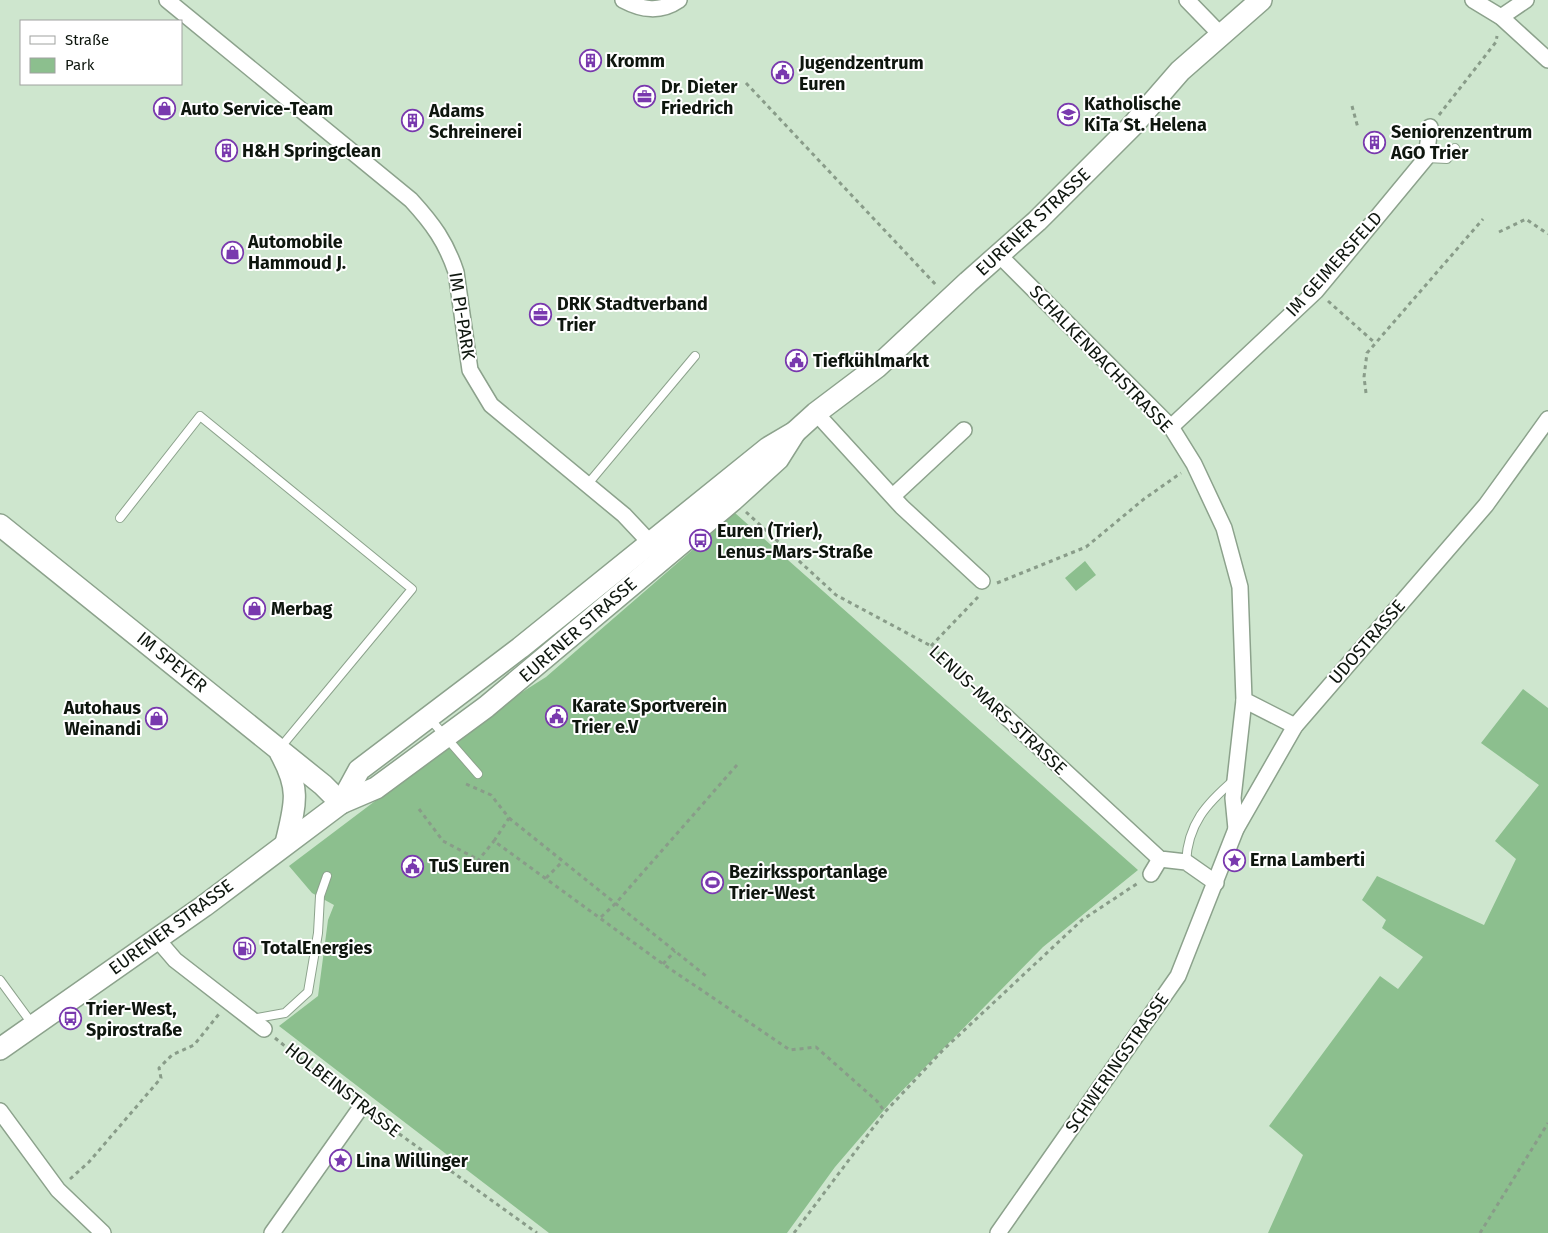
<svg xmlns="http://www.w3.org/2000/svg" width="1548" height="1233" font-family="'Fira Sans',sans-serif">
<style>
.green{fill:#8cbf8e}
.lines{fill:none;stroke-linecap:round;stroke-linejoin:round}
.lane-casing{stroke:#8ca28c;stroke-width:10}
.street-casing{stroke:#8ca28c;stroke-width:18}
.secondary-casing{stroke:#8ca28c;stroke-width:24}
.path{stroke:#899c89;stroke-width:3;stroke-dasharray:4 4;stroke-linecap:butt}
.lane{stroke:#fff;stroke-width:8}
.street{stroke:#fff;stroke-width:15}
.secondary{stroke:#fff;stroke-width:21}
.labels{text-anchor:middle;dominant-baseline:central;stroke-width:4;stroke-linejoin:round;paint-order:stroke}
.poi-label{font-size:18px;font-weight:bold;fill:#0e160e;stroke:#fff;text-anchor:start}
.street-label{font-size:18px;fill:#0e160e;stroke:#fff}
</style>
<rect width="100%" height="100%" fill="#cee6ce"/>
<g class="green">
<polygon points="735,513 1138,870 1043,947 890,1103 835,1167 787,1233 549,1233 279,1026 318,996 328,920 334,905 312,893 289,866 505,703 546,677"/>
<polygon points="1085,561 1096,575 1076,591 1065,578"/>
<polygon points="1523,689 1548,708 1548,1233 1268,1233 1303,1155 1269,1126 1380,976 1398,989 1423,957 1382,928 1386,920 1362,900 1377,876 1484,925 1516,859 1495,841 1539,785 1481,743"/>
</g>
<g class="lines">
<defs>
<g id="lane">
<polyline points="1426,158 1447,159 1455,148"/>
<polyline points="587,485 695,356"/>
<polyline points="120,518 200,416 412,589 280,748"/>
<polyline points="430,719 478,774"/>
<path d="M1186 862C1188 824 1206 804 1234 780"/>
<polyline points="0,980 33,1025"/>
<polyline points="251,1019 285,1013 308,992 318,933 320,896 327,876"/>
</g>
<g id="street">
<path d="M167 0 411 200C433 224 446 242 456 272L470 370 491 405 624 515 656 549"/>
<path d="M623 0C642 10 660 13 679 0"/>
<polyline points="1187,0 1221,35"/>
<polyline points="1473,0 1501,17 1548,60"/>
<polyline points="1501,17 1526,0"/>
<polyline points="999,255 1171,427 1194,464 1224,528 1240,587 1244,700 1295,726"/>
<polyline points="816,413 902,507 982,581"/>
<polyline points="1171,427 1316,291 1426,158 1430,127"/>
<polyline points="893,496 964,430"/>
<polyline points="1002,713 1160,859 1186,862 1216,883"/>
<polyline points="1236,829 1233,798 1244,700"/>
<polyline points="1151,874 1160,859"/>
<polyline points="157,939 175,960 264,1029"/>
<polyline points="0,1111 58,1190 103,1233"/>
<polyline points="272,1233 361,1107"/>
<polyline points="998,1233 1178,976 1236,829 1295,726 1486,505 1548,419"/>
</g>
<g id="secondary">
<polyline points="0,525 323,785 341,803"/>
<path d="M281 754C301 790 295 805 286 843"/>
<polyline points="341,803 359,770 520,648 768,448 795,432 816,413 877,367 968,282 1037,221 1133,125 1180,71 1261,0"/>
<polyline points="0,1049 204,906 341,803 376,788 486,707 733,500 778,459 795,432"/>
</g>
</defs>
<use href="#lane" class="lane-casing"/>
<use href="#street" class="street-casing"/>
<use href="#secondary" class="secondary-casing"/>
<g class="path">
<polyline points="746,83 937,286"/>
<polyline points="1352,106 1358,128"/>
<polyline points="1439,115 1496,42 1497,36"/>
<polyline points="1499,232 1526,219 1548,234"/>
<polyline points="1328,301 1375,343"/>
<polyline points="1366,393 1364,377 1367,353 1483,219"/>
<polyline points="746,512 836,595 931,646 990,702"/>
<polyline points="997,583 1086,547 1144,499 1181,473"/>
<polyline points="931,646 978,597"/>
<polyline points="466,784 491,795 509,818 494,841 663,964 790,1050 816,1047 877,1101 885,1112"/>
<polyline points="419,809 443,841 479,860"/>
<polyline points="509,818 706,976"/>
<polyline points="467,874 494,841"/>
<polyline points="546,878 563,861"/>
<polyline points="601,917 616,903 737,765"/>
<polyline points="663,964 675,951"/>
<polyline points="275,1038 348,1097"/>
<polyline points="373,1115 537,1233"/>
<polyline points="70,1179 89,1162 161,1078 159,1068 172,1055 194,1045 219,1014"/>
<polyline points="794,1233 885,1112 943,1050 1082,920 1138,883"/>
<polyline points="1480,1233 1548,1123"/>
</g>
<use href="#lane" class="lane"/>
<use href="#street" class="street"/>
<use href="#secondary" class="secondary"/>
</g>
<defs>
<symbol id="building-ring" viewBox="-11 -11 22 22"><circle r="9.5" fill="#fff" stroke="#7939ae" stroke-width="1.5"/><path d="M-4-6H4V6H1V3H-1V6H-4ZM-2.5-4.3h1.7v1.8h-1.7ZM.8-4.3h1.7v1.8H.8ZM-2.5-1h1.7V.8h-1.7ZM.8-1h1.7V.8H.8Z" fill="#7939ae"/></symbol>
<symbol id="civic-ring" viewBox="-11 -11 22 22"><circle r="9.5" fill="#fff" stroke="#7939ae" stroke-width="1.5"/><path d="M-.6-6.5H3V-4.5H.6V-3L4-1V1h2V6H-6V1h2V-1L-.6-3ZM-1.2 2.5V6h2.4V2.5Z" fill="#7939ae"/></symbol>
<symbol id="office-ring" viewBox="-11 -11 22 22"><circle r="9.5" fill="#fff" stroke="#7939ae" stroke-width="1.5"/><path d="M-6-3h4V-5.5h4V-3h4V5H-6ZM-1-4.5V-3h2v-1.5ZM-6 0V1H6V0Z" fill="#7939ae"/></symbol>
<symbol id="shop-ring" viewBox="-11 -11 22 22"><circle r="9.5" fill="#fff" stroke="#7939ae" stroke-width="1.5"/><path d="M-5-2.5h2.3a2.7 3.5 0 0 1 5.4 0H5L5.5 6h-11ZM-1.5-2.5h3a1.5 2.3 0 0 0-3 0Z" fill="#7939ae"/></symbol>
<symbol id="school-ring" viewBox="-11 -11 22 22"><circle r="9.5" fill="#fff" stroke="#7939ae" stroke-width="1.5"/><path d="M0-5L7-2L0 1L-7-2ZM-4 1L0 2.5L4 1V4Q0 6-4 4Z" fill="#7939ae"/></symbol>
<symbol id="bus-ring" viewBox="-11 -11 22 22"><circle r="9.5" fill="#fff" stroke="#7939ae" stroke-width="1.5"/><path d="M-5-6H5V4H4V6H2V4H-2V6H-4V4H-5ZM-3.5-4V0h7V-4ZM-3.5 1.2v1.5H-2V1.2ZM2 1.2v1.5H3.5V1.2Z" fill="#7939ae"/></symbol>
<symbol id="sight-ring" viewBox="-11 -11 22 22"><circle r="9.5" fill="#fff" stroke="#7939ae" stroke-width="1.5"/><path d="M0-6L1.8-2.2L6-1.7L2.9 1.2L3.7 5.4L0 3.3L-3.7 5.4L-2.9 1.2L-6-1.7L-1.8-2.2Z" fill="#7939ae"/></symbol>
<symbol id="stadium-ring" viewBox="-11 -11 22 22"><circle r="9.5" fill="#fff" stroke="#7939ae" stroke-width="1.5"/><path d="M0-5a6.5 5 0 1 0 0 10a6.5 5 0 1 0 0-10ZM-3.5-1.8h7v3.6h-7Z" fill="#7939ae"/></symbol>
<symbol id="fuel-ring" viewBox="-11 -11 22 22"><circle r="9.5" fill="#fff" stroke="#7939ae" stroke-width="1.5"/><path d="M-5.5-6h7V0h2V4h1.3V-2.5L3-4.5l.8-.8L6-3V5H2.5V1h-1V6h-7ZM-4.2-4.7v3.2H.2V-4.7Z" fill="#7939ae"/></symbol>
</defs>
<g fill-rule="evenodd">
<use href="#building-ring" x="578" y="48" width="25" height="25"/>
<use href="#civic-ring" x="770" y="60" width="25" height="25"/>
<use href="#office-ring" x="632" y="84" width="25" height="25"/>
<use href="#shop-ring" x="152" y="96" width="25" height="25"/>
<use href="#school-ring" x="1056" y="102" width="25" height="25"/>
<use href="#building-ring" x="400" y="108" width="25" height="25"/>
<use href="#building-ring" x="1362" y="130" width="25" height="25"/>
<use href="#building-ring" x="214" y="138" width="25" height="25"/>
<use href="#shop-ring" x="220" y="240" width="25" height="25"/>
<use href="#office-ring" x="528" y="302" width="25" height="25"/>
<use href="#civic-ring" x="784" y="348" width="25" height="25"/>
<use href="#bus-ring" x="688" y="528" width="25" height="25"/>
<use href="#shop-ring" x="242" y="596" width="25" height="25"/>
<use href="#civic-ring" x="544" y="704" width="25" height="25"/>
<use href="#shop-ring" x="144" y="706" width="25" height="25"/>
<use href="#sight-ring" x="1222" y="848" width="25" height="25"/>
<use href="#civic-ring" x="400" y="854" width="25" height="25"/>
<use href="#stadium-ring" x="700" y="870" width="25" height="25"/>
<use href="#fuel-ring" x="232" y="936" width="25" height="25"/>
<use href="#bus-ring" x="58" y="1006" width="25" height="25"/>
<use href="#sight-ring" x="328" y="1148" width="25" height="25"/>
</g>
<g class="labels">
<g class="poi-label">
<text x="606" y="61">Kromm</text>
<text x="799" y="63">Jugendzentrum<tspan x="799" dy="21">Euren</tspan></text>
<text x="661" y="87">Dr. Dieter<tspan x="661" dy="21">Friedrich</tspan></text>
<text x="1084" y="104">Katholische<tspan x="1084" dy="21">KiTa St. Helena</tspan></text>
<text x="181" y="109">Auto Service-Team</text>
<text x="429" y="111">Adams<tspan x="429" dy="21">Schreinerei</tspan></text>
<text x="1391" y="132">Seniorenzentrum<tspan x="1391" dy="21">AGO Trier</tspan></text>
<text x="242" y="151">H&amp;H Springclean</text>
<text x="248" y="242">Automobile<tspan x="248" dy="21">Hammoud J.</tspan></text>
<text x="557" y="304">DRK Stadtverband<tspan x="557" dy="21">Trier</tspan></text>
<text x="813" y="361">Tiefkühlmarkt</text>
<text x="717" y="531">Euren (Trier),<tspan x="717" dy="21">Lenus-Mars-Straße</tspan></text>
<text x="271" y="609">Merbag</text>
<text x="572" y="706">Karate Sportverein<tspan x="572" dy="21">Trier e.V</tspan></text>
<text x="141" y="708" text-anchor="end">Autohaus<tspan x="141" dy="21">Weinandi</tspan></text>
<text x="1250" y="860">Erna Lamberti</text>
<text x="429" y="866">TuS Euren</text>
<text x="729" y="872">Bezirkssportanlage<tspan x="729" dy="21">Trier-West</tspan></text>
<text x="261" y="948">TotalEnergies</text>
<text x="86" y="1009">Trier-West,<tspan x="86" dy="21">Spirostraße</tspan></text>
<text x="356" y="1161">Lina Willinger</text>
</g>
<g class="street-label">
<text transform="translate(1033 222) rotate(-43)">EURENER STRASSE</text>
<text transform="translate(1334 264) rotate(-48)">IM GEIMERSFELD</text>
<text transform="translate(462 316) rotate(81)">IM PI-PARK</text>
<text transform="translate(1101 359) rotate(46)">SCHALKENBACHSTRASSE</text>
<text transform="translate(578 630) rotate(-41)">EURENER STRASSE</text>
<text transform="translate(1367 642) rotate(-49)">UDOSTRASSE</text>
<text transform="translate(172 662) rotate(39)">IM SPEYER</text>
<text transform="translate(998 710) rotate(43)">LENUS-MARS-STRASSE</text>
<text transform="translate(171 927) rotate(-36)">EURENER STRASSE</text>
<text transform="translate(1117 1063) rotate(-55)">SCHWERINGSTRASSE</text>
<text transform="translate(343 1090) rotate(38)">HOLBEINSTRASSE</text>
</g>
</g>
<rect x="20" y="20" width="162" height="65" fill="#ffffff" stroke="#9fa29f"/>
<rect x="30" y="36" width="25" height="8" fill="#ffffff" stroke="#9fa29f"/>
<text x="65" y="45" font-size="15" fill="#0e160e">Straße</text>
<rect x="30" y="58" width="25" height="15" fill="#8cbf8e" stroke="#9fa29f"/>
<text x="65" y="70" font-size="15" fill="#0e160e">Park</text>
</svg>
